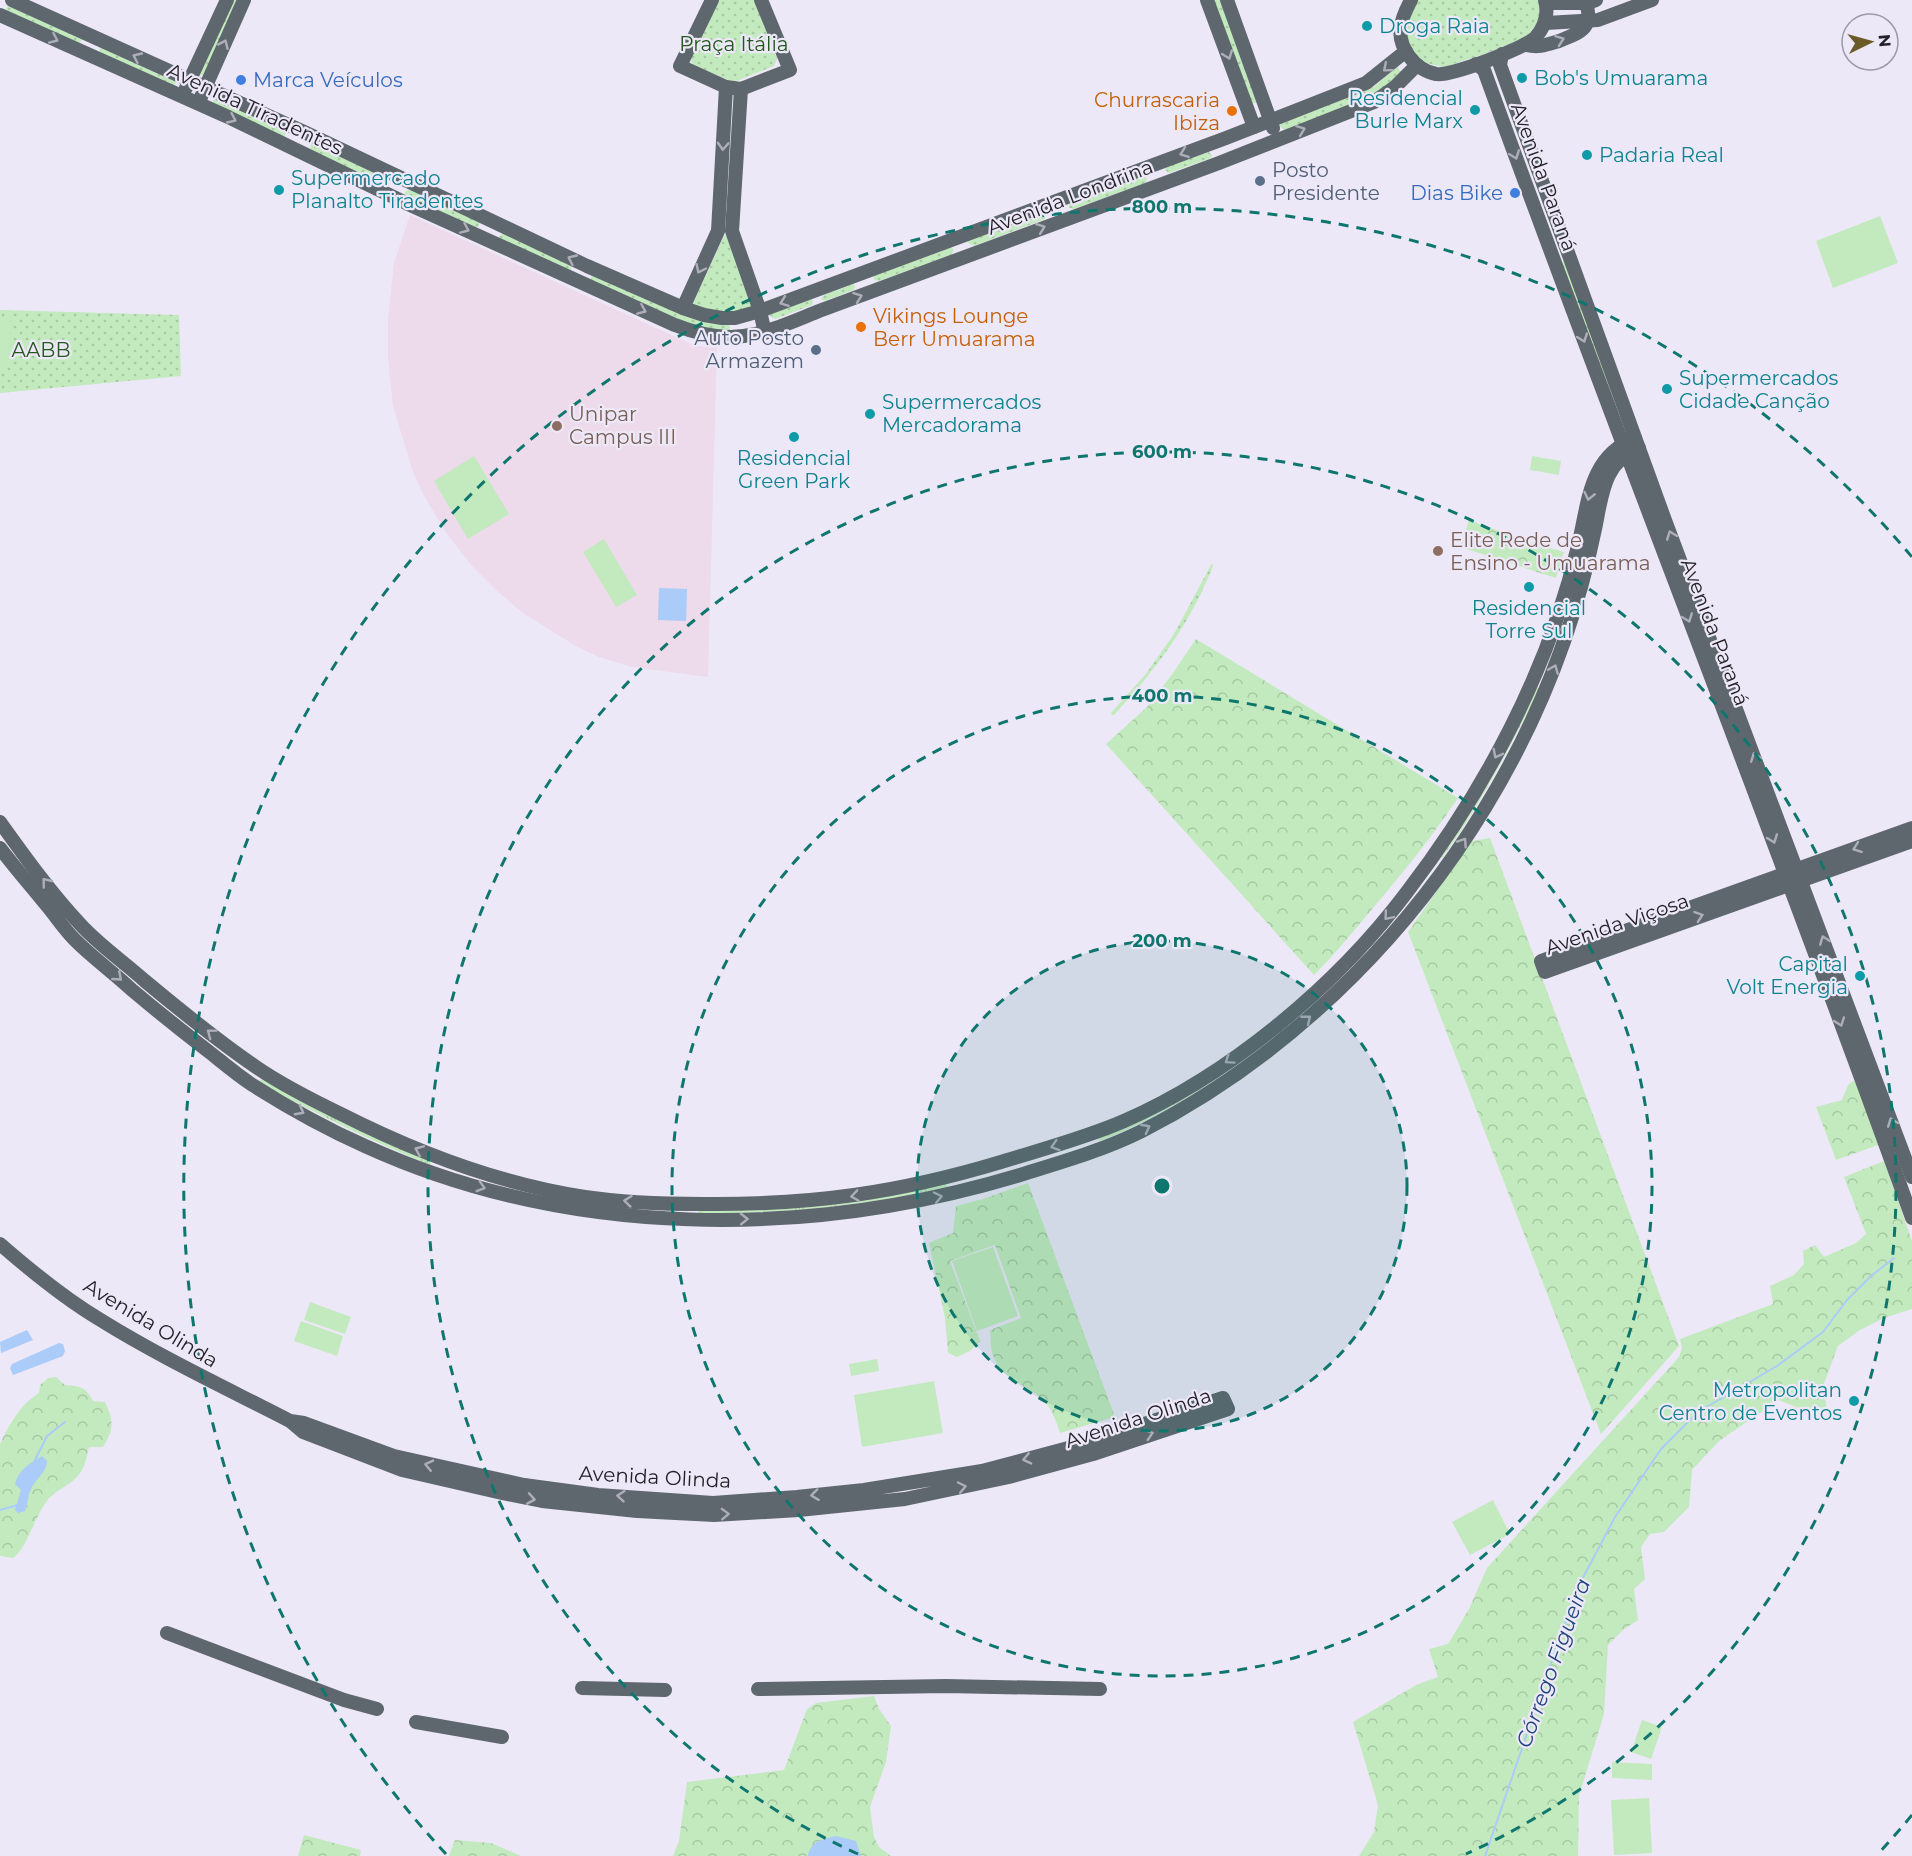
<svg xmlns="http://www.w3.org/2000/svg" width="1912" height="1856" font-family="Montserrat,sans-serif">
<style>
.education{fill:#eddaeb}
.grass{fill:url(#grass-tufts)}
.forest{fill:url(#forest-crowns)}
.park{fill:url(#park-dots)}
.pitch{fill:#c3eabe}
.water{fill:#abcbf9}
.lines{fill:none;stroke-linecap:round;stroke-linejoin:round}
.stream{stroke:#abcbf9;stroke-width:2}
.secondary{stroke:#5f676e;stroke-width:14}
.oneway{stroke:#adaeba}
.ring{fill:none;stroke:#0f766e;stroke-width:3;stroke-dasharray:10 8}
.culture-dot{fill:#0f9aa8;stroke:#ede8f8;stroke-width:2}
.shop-dot{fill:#3f7fe0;stroke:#ede8f8;stroke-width:2}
.food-dot{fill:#e8710a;stroke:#ede8f8;stroke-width:2}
.service-dot{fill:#5c6f8a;stroke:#ede8f8;stroke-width:2}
.education-dot{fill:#8d6e63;stroke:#ede8f8;stroke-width:2}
.labels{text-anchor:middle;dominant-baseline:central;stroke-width:4.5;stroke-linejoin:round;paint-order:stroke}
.culture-label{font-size:20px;fill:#0d838f;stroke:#ede8f8;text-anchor:start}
.park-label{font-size:20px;fill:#25581f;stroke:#ede8f8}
.shop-label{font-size:20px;fill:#366cbe;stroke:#ede8f8;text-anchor:start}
.food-label{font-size:20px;fill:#c56008;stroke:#ede8f8;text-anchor:end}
.street-label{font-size:20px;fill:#242228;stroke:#ede8f8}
.service-label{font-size:20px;fill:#4e5e75;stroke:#ede8f8;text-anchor:start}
.education-label{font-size:20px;fill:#785e54;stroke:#ede8f8;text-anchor:start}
.water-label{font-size:21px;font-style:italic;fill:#1f457d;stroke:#ede8f8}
.centre{fill:#0f766e;stroke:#ede8f8;stroke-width:3}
.ring-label{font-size:18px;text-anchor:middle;font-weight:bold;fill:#0f766e;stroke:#ede8f8;stroke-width:4.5;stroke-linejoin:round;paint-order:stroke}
</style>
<defs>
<pattern id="grass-tufts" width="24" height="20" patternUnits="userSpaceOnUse" patternTransform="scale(1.5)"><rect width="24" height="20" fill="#c3eabe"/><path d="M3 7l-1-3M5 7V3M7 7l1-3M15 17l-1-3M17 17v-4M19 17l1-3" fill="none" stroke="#a7c8a3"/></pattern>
<pattern id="forest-crowns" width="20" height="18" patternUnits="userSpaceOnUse" patternTransform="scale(1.5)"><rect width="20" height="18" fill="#c3eabe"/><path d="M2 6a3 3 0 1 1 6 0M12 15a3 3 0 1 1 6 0" fill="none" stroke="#a7c8a3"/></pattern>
<pattern id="park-dots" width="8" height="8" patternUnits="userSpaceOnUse" patternTransform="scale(1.5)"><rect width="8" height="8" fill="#c3eabe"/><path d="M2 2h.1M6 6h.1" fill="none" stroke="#a7c8a3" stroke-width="1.8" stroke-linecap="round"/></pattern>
</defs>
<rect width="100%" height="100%" fill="#ede8f8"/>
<polygon class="education" points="410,215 689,343 698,346 717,348 708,677 632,667 599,657 574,645 523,613 498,592 471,565 447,534 423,494 413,472 393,406 388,359 388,320 394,263"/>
<g class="grass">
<path d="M1536 687 1540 689C1509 747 1481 805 1442 858L1438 855Z"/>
<path d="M1294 1019 1296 1022C1234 1068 1172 1113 1100 1141L1098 1137Z"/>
<path d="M262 1077 431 1160 430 1165C371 1141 315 1113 259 1083Z"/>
<path d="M946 1182 947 1187C864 1206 784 1214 698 1213V1208Z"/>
</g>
<g class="forest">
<polygon points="1469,520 1523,540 1564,552 1556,578 1460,547"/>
<path d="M1196 639 1458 798C1433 835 1407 868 1378 902 1357 927 1337 952 1314 975L1106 744 1147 707 1173 673Z"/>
<polygon points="1490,838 1679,1346 1601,1434 1408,932 1472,841"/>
<polygon points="1853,1081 1858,1083 1881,1144 1836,1160 1816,1107 1842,1100 1848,1085"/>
<polygon points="1884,1161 1912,1241 1912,1309 1884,1318 1860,1330 1838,1346 1823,1386 1827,1410 1815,1415 1779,1400 1719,1441 1692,1470 1689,1507 1664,1532 1650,1534 1641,1547 1645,1579 1634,1589 1638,1620 1623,1630 1608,1645 1604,1714 1579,1796 1578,1856 1359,1856 1374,1832 1378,1805 1353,1722 1416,1685 1438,1677 1429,1649 1448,1644 1469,1609 1487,1568 1679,1357 1682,1348 1680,1339 1773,1304 1770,1286 1794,1275 1804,1264 1803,1251 1815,1245 1824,1257 1856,1243 1866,1234 1844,1177"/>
<path d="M1028 1183 1115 1417 1060 1433C1056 1421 1052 1409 1043 1400 1026 1384 1004 1380 994 1358 990 1350 991 1339 990 1330L1021 1318 995 1245 950 1261 980 1341 970 1351 957 1357 948 1353 945 1318 929 1243 953 1233 956 1206 983 1199Z"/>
<path d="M56 1377 65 1385C80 1386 86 1387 93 1401L105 1402C114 1421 114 1429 103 1447H89C87 1454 86 1463 82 1470 75 1484 56 1489 47 1501 35 1516 26 1550 13 1558L0 1556V1444C10 1423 20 1405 39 1393L40 1385 48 1378Z"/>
<polygon points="874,1696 879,1709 891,1726 886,1762 870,1807 874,1837 879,1847 891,1856 673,1856 679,1841 687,1782 784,1770 807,1709 816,1703"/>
<polygon points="304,1835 361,1850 360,1856 298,1856"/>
<polygon points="455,1840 491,1843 521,1856 449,1856"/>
</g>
<g class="park">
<polygon points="234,0 241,0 206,77 199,74"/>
<polygon points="716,0 755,0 776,55 777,59 774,66 734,82 694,66 690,58"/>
<polygon points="1213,0 1222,0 1257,103 1251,103"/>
<polygon points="1416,0 1540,0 1539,20 1529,34 1523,39 1481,55 1444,67 1425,63 1412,53 1404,31"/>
<polygon points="9,4 83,37 83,39 79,43 9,13 6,9"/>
<polygon points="100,47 176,82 174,86 100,54"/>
<polygon points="1397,66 1401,72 1381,91 1365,99 1363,97 1362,92 1375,86"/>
<polygon points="1355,94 1357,95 1358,102 1285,131 1280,126 1281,122"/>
<polygon points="216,99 287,131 284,137 213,104 213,100"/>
<polygon points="314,143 382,175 381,180 374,180 310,150 311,144"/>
<polygon points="1209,152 1212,155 1211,158 1169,173 1165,170 1166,167"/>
<polygon points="1142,175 1146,176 1147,180 1145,183 1074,209 1069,208 1069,202"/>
<polygon points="408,190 412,190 480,222 478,227 476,228 406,197 405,192"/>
<polygon points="1045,211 1045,219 974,246 968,243 968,240"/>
<polygon points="503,233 572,265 571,271 498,238"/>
<polygon points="728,234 752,307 722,315 692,305 724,236"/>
<polygon points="951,247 954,250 951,255 879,281 874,280 873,274"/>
<polygon points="1566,261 1627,432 1625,431 1561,262"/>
<polygon points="592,274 728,325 730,326 730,332 699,329 591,281"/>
<polygon points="853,284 855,285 854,290 824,301 821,299 824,295"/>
<polygon points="811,298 813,301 812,305 775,319 770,316 771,313"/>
<polygon points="0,310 179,315 181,376 0,393"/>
<path d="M1212 563 1213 566C1198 605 1174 644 1147 677 1137 690 1125 702 1114 715H1112L1111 713 1145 675 1174 634Z"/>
</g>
<g class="pitch">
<polygon points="1880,216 1898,263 1833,288 1816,241"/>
<polygon points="10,317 11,365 0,365 0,318"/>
<polygon points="474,456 509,514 468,539 434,481"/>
<polygon points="1532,456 1561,461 1559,475 1530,470"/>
<polygon points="604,539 637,595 616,607 583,552"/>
<polygon points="993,1247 1018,1316 977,1331 952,1261"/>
<polygon points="310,1302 351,1317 345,1334 304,1320"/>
<polygon points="301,1321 343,1336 337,1356 294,1341"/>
<polygon points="877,1359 879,1371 851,1376 849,1364"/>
<polygon points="934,1381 943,1433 862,1447 854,1395"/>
<polygon points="1493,1500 1510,1534 1470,1555 1452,1522"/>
<polygon points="1642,1720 1662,1727 1651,1759 1631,1752"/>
<polygon points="1612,1762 1652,1764 1652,1780 1612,1778"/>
<polygon points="1649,1798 1652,1853 1614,1855 1611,1800"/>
</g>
<g class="water">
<polygon points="659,588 687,589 686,621 658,620"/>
<polygon points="27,1330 33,1340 1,1353 0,1342"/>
<polygon points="59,1343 63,1344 65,1351 63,1356 13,1375 10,1368 12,1364"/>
<path d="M42 1456 47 1461C47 1471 37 1478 32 1487 28 1493 28 1504 25 1511L18 1513 15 1510 21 1490 15 1484C19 1469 29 1464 42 1456Z"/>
<path d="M836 1836 856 1841 861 1856H808C810 1841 823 1839 836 1836Z"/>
</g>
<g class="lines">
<g class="stream">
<polyline points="34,1462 47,1436 65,1422"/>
<polyline points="0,1510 18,1505"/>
<polyline points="1485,1856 1576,1591 1615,1517 1661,1449 1698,1412 1777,1366 1823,1332 1847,1300 1871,1276 1894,1258"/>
</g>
<g class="secondary">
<polyline points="12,0 304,132 587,266 683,308 704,315 722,318 735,318 760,311 1226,138 1366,83 1406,51"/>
<polyline points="712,0 680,66 726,87 741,89 790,70 761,0"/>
<polyline points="1207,0 1254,127"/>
<polyline points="1227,0 1273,128"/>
<path d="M1411 0C1407 8 1402 17 1401 26 1397 47 1415 70 1436 74 1450 77 1524 48 1535 38 1545 27 1549 15 1545 0"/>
<polyline points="1546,3 1587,3 1596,0"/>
<path d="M0 15 226 116 406 203 675 325C735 349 764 333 819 311L1219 163 1374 102 1395 87 1417 65"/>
<polyline points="1546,23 1598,20 1652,0"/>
<path d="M1526 45C1539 48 1546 45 1559 41 1582 32 1595 27 1585 0"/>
<polyline points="1502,54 1500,65 1666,523 1912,1177"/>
<path d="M1476 64 1484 70C1623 454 1774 833 1912 1218"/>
<polyline points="186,88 227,0"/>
<polyline points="741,89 732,231 760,311 765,333"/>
<polyline points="201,97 244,0"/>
<polyline points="683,308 718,231 726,87"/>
<path d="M0 822C25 857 51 893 80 924 99 945 124 962 145 981 181 1011 218 1041 256 1067 282 1085 312 1100 341 1114 418 1153 500 1184 585 1197 624 1203 664 1204 704 1204 811 1205 898 1193 1001 1162 1043 1149 1085 1138 1124 1121 1231 1074 1337 985 1407 892 1485 790 1548 672 1578 546 1589 502 1588 458 1635 438"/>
<polyline points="1912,828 1541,961 1545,972 1912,841"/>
<path d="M0 848C15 868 32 887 48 907 57 918 65 930 75 940 93 958 114 973 132 990 157 1011 182 1031 208 1051 222 1062 236 1074 251 1084 284 1105 329 1130 365 1146 569 1239 808 1239 1020 1175 1062 1162 1104 1150 1142 1131 1267 1067 1375 969 1455 854 1523 756 1571 646 1595 529 1602 496 1603 462 1639 448"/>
<path d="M0 1244C31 1271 64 1298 99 1319 160 1357 226 1388 290 1421L303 1432 402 1470 502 1493 542 1501 637 1511 714 1515 799 1510 905 1499 1009 1477 1093 1454 1228 1409 1223 1398 1087 1443 982 1471 864 1490 797 1497 713 1503 598 1495 524 1485 394 1456 304 1423 290 1421"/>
<polyline points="167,1633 344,1700 377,1709"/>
<polyline points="582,1688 665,1690"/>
<polyline points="758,1689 946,1686 1100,1689"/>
<polyline points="416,1722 502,1737"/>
</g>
</g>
<defs><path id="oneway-chevron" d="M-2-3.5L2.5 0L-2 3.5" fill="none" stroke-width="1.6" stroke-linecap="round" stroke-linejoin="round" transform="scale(1.5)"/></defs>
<g class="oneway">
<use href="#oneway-chevron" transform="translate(54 39) rotate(24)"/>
<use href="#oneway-chevron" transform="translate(1560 40) rotate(-20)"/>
<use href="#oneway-chevron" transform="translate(224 44) rotate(-66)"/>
<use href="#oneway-chevron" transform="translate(1228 55) rotate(70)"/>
<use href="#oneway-chevron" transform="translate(137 57) rotate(-155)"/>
<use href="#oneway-chevron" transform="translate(1387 68) rotate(140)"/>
<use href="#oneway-chevron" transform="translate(232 119) rotate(25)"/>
<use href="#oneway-chevron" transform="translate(1301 130) rotate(-21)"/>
<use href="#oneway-chevron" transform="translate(723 146) rotate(93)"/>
<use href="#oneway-chevron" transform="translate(1184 153) rotate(160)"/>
<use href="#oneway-chevron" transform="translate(1515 155) rotate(69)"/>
<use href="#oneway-chevron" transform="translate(1041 228) rotate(-21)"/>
<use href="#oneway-chevron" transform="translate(465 229) rotate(24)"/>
<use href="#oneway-chevron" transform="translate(572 259) rotate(-155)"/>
<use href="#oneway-chevron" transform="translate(700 269) rotate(115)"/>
<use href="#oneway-chevron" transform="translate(858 297) rotate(-20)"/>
<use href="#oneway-chevron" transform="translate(784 302) rotate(160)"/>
<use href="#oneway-chevron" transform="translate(642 310) rotate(23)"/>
<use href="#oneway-chevron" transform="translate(1583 338) rotate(70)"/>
<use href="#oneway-chevron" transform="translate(1589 496) rotate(103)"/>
<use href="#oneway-chevron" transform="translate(1671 535) rotate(-111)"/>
<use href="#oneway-chevron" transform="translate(1688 618) rotate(69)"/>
<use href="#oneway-chevron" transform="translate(1554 669) rotate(-68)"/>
<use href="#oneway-chevron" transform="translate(1497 754) rotate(118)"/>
<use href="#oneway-chevron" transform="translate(1755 757) rotate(-111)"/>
<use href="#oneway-chevron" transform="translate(1773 839) rotate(70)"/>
<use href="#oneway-chevron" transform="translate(1463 842) rotate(-56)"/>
<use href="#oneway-chevron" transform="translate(1857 848) rotate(160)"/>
<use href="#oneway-chevron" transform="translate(46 882) rotate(-129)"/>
<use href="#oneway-chevron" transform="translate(1388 916) rotate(130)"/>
<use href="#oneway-chevron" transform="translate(1699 916) rotate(-19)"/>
<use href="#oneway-chevron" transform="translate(1824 940) rotate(-111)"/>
<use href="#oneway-chevron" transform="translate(118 977) rotate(41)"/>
<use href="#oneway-chevron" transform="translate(1307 1019) rotate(-39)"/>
<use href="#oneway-chevron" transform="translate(1840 1022) rotate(70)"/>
<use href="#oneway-chevron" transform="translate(211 1033) rotate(-143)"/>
<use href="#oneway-chevron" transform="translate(1229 1060) rotate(145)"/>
<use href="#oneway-chevron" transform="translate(300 1111) rotate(28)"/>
<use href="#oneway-chevron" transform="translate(1892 1122) rotate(-110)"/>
<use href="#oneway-chevron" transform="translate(1146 1128) rotate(-28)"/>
<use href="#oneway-chevron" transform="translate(1055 1146) rotate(163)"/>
<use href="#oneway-chevron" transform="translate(419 1150) rotate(-157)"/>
<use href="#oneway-chevron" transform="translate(481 1187) rotate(17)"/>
<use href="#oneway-chevron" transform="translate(855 1196) rotate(172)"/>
<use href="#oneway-chevron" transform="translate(938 1197) rotate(-12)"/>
<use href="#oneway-chevron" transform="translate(628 1201) rotate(-174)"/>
<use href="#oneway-chevron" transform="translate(744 1219) rotate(-1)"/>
<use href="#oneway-chevron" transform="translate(1149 1434) rotate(-18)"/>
<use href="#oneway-chevron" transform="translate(1027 1459) rotate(167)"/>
<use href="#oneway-chevron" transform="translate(429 1465) rotate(-167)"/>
<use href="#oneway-chevron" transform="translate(962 1487) rotate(-12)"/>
<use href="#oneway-chevron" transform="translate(815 1495) rotate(173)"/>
<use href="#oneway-chevron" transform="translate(621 1496) rotate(-175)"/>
<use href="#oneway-chevron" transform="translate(531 1499) rotate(10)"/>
<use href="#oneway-chevron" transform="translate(725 1514) rotate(-2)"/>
</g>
<circle cx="1162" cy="1186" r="245" fill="#0f766e" fill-opacity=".12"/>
<g class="ring">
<circle cx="1162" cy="1186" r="245"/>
<circle cx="1162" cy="1186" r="490"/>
<path d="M858 1854A734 734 0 1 1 1466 1854"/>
<path d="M1912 1815A979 979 0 0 1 1878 1854M446 1854A979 979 0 1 1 1912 557"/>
</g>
<g class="culture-dot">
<circle cx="1367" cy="26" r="6"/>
<circle cx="1522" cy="78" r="6"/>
<circle cx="1475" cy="110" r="6"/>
<circle cx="1587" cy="155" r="6"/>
<circle cx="279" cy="190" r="6"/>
<circle cx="1667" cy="389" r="6"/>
<circle cx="870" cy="414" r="6"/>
<circle cx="794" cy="437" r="6"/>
<circle cx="1529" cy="587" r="6"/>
<circle cx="1860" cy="976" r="6"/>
<circle cx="1854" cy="1401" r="6"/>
</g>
<g class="shop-dot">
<circle cx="241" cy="80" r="6"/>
<circle cx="1515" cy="193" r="6"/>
</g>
<g class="food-dot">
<circle cx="1232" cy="111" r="6"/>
<circle cx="861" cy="327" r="6"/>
</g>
<g class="service-dot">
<circle cx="1260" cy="181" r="6"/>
<circle cx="816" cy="350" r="6"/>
</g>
<g class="education-dot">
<circle cx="557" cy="426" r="6"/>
<circle cx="1438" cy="551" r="6"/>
</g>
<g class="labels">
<g class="culture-label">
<text x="1379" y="26">Droga Raia</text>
<text x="1534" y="78">Bob's Umuarama</text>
<text x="1463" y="98" text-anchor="end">Residencial<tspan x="1463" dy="23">Burle Marx</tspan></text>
<text x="1599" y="155">Padaria Real</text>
<text x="291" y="178">Supermercado<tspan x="291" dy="23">Planalto Tiradentes</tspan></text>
<text x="1679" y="378">Supermercados<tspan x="1679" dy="23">Cidade Canção</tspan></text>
<text x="882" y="402">Supermercados<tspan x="882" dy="23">Mercadorama</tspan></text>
<text x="794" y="458" text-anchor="middle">Residencial<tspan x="794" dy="23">Green Park</tspan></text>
<text x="1529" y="608" text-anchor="middle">Residencial<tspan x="1529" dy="23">Torre Sul</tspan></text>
<text x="1848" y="964" text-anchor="end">Capital<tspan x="1848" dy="23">Volt Energia</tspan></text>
<text x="1842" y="1390" text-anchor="end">Metropolitan<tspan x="1842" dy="23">Centro de Eventos</tspan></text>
</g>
<g class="park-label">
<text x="734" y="44">Praça Itália</text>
<text x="41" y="350">AABB</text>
</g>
<g class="shop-label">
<text x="253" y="80">Marca Veículos</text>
<text x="1503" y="193" text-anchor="end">Dias Bike</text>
</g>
<g class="food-label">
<text x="1220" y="100">Churrascaria<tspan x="1220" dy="23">Ibiza</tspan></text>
<text x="873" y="316" text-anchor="start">Vikings Lounge<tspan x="873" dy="23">Berr Umuarama</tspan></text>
</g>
<g class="street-label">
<text transform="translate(255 109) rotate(25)">Avenida Tiradentes</text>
<text transform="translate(1544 177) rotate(70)">Avenida Paraná</text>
<text transform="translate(1070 197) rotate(-21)">Avenida Londrina</text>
<text transform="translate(1715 632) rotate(69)">Avenida Paraná</text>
<text transform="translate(1617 924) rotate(-19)">Avenida Viçosa</text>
<text transform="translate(151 1323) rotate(31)">Avenida Olinda</text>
<text transform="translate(1138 1418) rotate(-18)">Avenida Olinda</text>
<text transform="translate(655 1477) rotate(3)">Avenida Olinda</text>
</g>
<g class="service-label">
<text x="1272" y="170">Posto<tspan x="1272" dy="23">Presidente</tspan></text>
<text x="804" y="338" text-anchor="end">Auto Posto<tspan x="804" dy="23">Armazem</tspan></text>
</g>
<g class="education-label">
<text x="569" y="414">Unipar<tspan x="569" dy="23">Campus III</tspan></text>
<text x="1450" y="540">Elite Rede de<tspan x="1450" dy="23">Ensino - Umuarama</tspan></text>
</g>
<g class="water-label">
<text transform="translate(1553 1663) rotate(-70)">Córrego Figueira</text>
</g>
</g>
<circle cx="1162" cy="1186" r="9" class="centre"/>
<g class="ring-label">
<text x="1162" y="213">800 m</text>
<text x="1162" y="458">600 m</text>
<text x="1162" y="702">400 m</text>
<text x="1162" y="947">200 m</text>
</g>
<g transform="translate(1870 42) rotate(85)"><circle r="28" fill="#ede8f8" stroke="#9d99a5" stroke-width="1.5"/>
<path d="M0-4.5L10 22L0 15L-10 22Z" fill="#6b5b28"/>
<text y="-9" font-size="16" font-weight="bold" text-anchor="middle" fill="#242228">N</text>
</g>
</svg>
